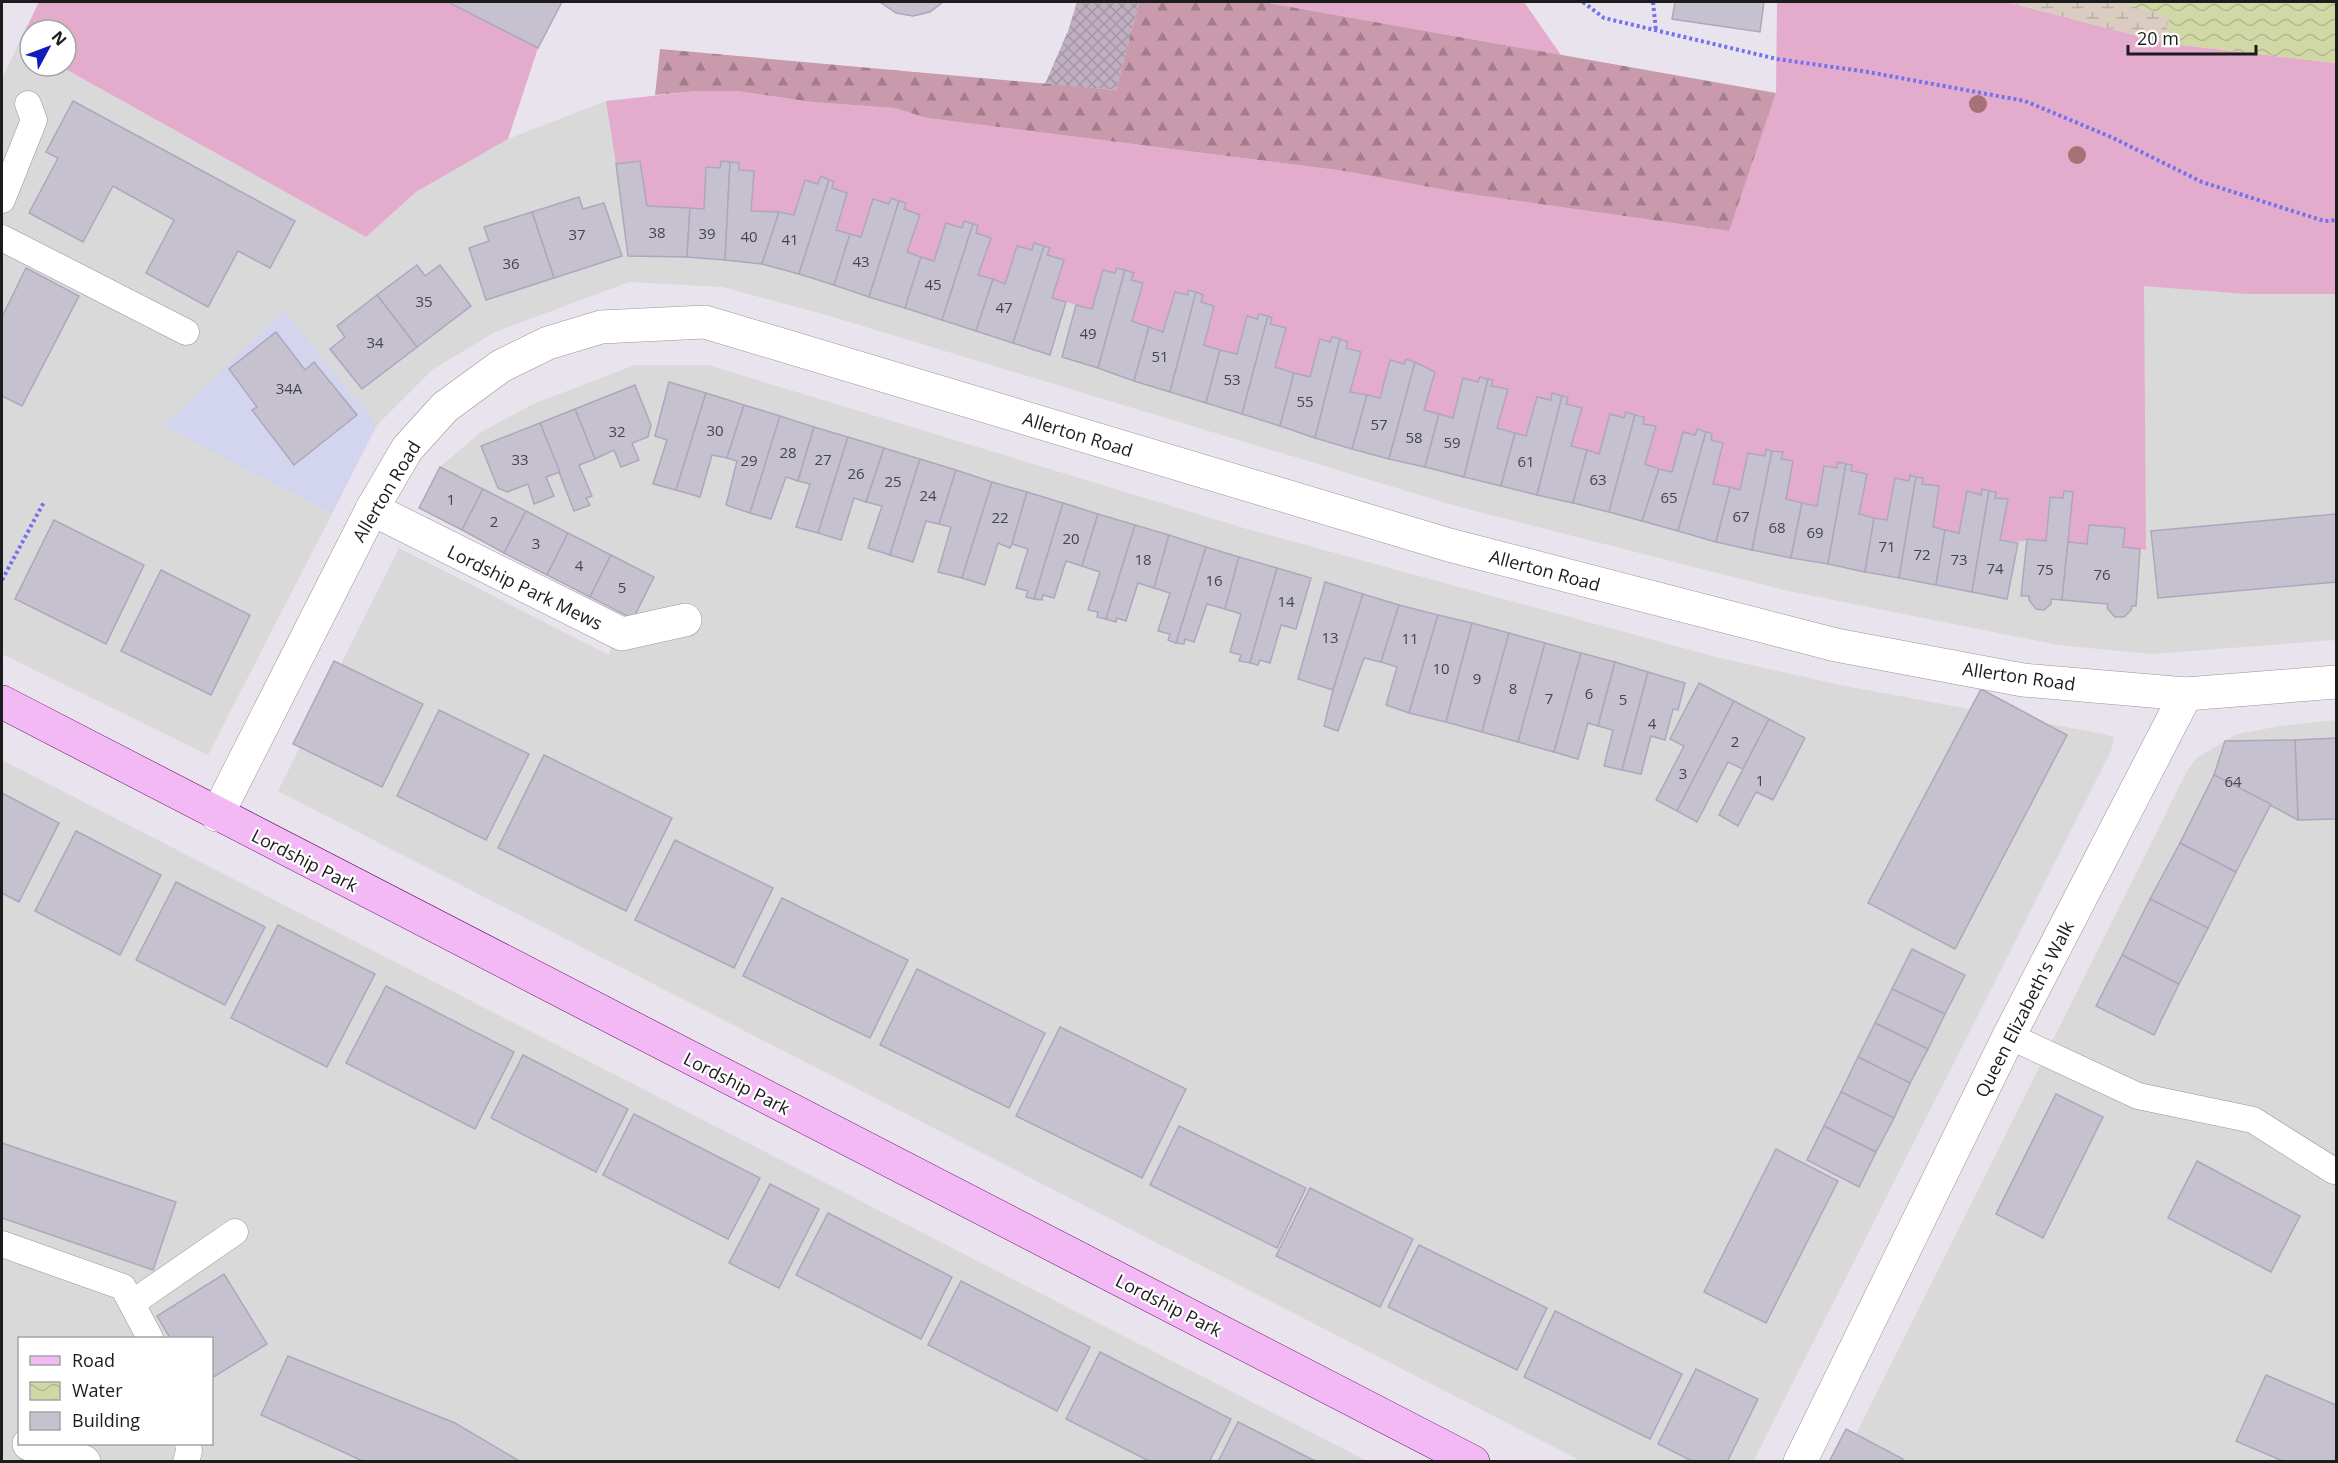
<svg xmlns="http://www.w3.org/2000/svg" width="2338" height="1463" font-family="'Open Sans',sans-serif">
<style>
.residential{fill:#d9d9da;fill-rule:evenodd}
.commercial{fill:#d3d4ed}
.construction{fill:url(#construction-cross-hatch)}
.grass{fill:#e4accc}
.forest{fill:url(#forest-firs)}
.wetland{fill:url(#wetland-marsh)}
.water{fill:url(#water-waves)}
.building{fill:#c6c1cf;stroke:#aea6bd;stroke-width:1.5}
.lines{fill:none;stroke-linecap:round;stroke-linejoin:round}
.service-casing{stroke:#969696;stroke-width:27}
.minor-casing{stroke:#969696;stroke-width:34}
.secondary-casing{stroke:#6a0c68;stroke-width:34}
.path{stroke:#7471ef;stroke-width:4;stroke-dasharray:3 3;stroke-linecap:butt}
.service{stroke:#fff;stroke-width:26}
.minor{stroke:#fff;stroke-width:33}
.secondary{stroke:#f2b9f4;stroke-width:33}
.tree{fill:#a87175}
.labels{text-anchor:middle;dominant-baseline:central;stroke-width:4.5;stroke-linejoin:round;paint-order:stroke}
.number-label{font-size:15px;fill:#464549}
.street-label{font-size:18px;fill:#1c1c1c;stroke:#fff}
</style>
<defs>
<pattern id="construction-cross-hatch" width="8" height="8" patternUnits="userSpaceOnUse" patternTransform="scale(1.5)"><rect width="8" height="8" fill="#bfafc1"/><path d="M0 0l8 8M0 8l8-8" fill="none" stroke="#a496a5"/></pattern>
<pattern id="forest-firs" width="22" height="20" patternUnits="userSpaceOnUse" patternTransform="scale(1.5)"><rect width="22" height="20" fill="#c99aac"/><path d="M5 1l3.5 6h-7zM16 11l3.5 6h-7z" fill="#a27d8b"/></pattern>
<pattern id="wetland-marsh" width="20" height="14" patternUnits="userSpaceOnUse" patternTransform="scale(1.5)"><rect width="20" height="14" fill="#daccc1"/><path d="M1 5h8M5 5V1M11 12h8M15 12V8" fill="none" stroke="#baafa5"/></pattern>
<pattern id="water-waves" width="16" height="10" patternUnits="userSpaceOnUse" patternTransform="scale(1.5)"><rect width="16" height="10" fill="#d1d8a6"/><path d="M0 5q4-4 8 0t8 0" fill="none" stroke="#b3b98e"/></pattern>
</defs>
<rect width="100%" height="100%" fill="#e9e3ed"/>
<g class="residential">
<polygon points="19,43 30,49 30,66 60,66 366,237 416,192 508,139 603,102 698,91 894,108 927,118 1307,168 2027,275 2245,294 2336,294 2336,640 2151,654 2058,645 1784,590 1456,506 823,314 722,287 629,282 495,332 432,370 377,425 284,312 165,426 332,514 208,755 2,654 2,78"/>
<polygon points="635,365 708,365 1247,529 1716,657 1840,685 2104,734 2114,737 2112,749 1753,1462 1581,1461 278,791 399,548 609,655 611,647 632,619 419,508 440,467 481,432 533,404"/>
<polygon points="2336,720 2336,1461 1842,1462 2188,769 2198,757 2237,734 2280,726"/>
<path d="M2 760 1367 1461H2ZM20 1338H212V1444H20Z"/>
</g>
<polygon class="commercial" points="284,311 377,425 332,514 164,426"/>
<polygon class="construction" points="1077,2 1139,2 1116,90 1045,84 1068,31"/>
<g class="grass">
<polygon points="39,2 448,2 538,48 508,139 416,192 366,237 60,66 66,66 66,30 30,30 30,49 19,43"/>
<polygon points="1263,2 1524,2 1561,55"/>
<path d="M1777 2H2007L2165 43 2336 63V294H2245L2144 286 2146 550 2123 547 2125 528 2090 525 2087 544 2068 542 2072 492 2064 491 2063 498 2049 497 2046 541C2029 539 2017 543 2000 540L2008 500 1995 498 1996 492 1982 489 1981 495 1967 491 1959 533 1933 527 1939 486 1922 484 1923 478 1910 475 1909 481 1895 478 1887 520 1859 514 1867 474 1851 471V465L1838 462 1837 468 1824 466 1817 506 1786 499 1793 461 1781 459 1782 452 1766 449 1765 456 1748 453 1740 490 1713 484 1723 443 1711 440 1712 434 1697 430 1695 435 1683 432 1672 472 1645 464 1655 426 1643 424V416L1627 413 1624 418 1610 414 1599 454 1571 446 1582 408 1566 404 1568 397 1553 394 1551 400 1537 397 1526 436 1497 428 1508 390 1491 386 1492 380 1481 377 1478 382 1463 378 1453 418 1424 410 1415 362 1406 359 1404 364 1391 360 1380 398 1350 392 1360 352 1346 348 1348 342 1332 337 1330 342 1320 340 1310 377 1275 367 1286 329 1270 324 1272 318 1259 314 1257 319 1247 317 1237 354 1204 345 1214 306 1201 302 1203 295 1189 290 1163 332 1132 321 1143 283 1131 280 1133 273 1117 268 1115 273 1103 270 1092 309 1052 298 1047 255 1049 248 1034 243 1032 250 1017 246 1005 284 978 275 990 238 976 233 978 225 964 221 962 228 934 261 907 252 920 215 904 209 906 203 891 198 889 204 861 237 836 230 847 193 832 188 834 181 821 176 818 184 805 180 794 215 751 211 753 171 739 170V163L721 161 720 168 706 167 704 209 647 206 640 161 616 164 606 101 698 91H736L812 102 894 108 927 118 1344 171 1456 192 1728 231 1776 93Z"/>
</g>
<polygon class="forest" points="1139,2 1263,2 1776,93 1729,231 1456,192 1344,171 927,118 894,108 812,102 736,91 698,91 655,95 660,49 1116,90"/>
<polygon class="wetland" points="2007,2 2118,2 2169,16 2165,43"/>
<polygon class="water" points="2118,2 2336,2 2336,63 2165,43 2169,16"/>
<g class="building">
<polygon points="448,2 562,2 538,48"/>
<polygon points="880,2 943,2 930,12 913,16 896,13"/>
<polygon points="1675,2 1764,2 1760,32 1672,19"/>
<polygon points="73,101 295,221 270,268 238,251 208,307 146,273 174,220 113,186 83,242 29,213 58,158 46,152"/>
<polygon points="640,161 647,206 690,208 687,257 628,256 616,164"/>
<polygon points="721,161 730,162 725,260 687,257 690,208 704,209 706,167 720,168"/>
<polygon points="730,162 739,163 739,170 754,171 751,211 779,212 762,264 725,260"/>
<polygon points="821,176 829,180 799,274 762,264 779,212 794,215 805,180 818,184"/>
<polygon points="829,180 834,181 832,188 847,193 836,230 850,234 834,285 799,274"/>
<polygon points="579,197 583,209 604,203 622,256 554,278 532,212"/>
<polygon points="891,198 899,201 869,297 834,285 850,234 861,237 873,199 889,204"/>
<polygon points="899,201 906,203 904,209 920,215 907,252 921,257 905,308 869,297"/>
<polygon points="532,212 554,278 486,300 469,248 489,241 484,227"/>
<polygon points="964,221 973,224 942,320 905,308 921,257 934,261 946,223 962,228"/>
<polygon points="973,224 978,225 976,233 991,238 978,275 993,279 976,331 942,320"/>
<polygon points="1034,243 1044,246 1013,343 976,331 993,279 1005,284 1017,246 1032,250"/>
<polygon points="1044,246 1050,248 1047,255 1064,260 1052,298 1066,302 1050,355 1013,343"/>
<polygon points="417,265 425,276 440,265 471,306 417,347 377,295"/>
<polygon points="26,268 79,296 22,406 2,396 2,317"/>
<polygon points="1117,268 1125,270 1098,368 1062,357 1076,305 1092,309 1103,270 1115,273"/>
<polygon points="1125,270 1134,273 1131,280 1143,283 1132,321 1149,327 1134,381 1098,368"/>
<polygon points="1188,290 1196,292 1170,392 1134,381 1149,327 1163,332 1175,292 1188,295"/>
<polygon points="1196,292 1203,295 1201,302 1214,306 1204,345 1220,350 1206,403 1170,392"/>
<polygon points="377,295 417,347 362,389 330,349 345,337 337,326"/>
<polygon points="1259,314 1268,316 1242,414 1206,403 1220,350 1237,354 1247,316 1257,319"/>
<polygon points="1268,316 1272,318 1270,324 1286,328 1275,367 1294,373 1280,426 1242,414"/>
<polygon points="276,332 305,370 314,362 357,415 294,465 252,410 257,407 229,369"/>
<polygon points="1332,337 1340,339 1315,438 1280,426 1294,373 1310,377 1320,339 1330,342"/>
<polygon points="1340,339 1348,342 1346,348 1361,352 1350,392 1367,395 1352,449 1315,438"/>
<polygon points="1406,359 1415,362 1389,459 1352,449 1367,395 1380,398 1390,360 1404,364"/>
<polygon points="1415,362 1435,372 1424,410 1439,414 1425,467 1389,459"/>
<polygon points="1480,377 1488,379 1464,477 1425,467 1439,414 1453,418 1463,378 1478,382"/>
<polygon points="1488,379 1493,380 1491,386 1508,389 1497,428 1515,433 1501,486 1464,477"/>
<polygon points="669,382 706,393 676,490 653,484 667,440 655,436"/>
<polygon points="635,385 651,425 648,437 632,443 639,460 621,467 614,450 595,459 575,409"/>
<polygon points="706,393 744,405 727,458 712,455 700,497 676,490"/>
<polygon points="1552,393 1562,396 1537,495 1501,486 1515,433 1526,436 1537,397 1551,400"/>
<polygon points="1562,396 1568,397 1566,404 1582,408 1571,446 1587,450 1573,503 1537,495"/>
<polygon points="744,405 780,416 750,513 726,505 737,461 727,458"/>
<polygon points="575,409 595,459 579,465 592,496 586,498 590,505 574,511 540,423"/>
<polygon points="1626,412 1635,415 1609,512 1573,503 1587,450 1599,454 1610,414 1624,418"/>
<polygon points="1635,415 1644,417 1643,424 1656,426 1645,464 1659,469 1642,521 1609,512"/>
<polygon points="780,416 814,427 798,481 786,477 771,519 750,513"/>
<polygon points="540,423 560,472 546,477 554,496 534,504 528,484 507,492 498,488 481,446"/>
<polygon points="814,427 848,437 818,533 796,527 810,484 798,481"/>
<polygon points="1697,429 1706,432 1678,531 1642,521 1659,469 1672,472 1683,432 1695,435"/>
<polygon points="1706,432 1712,433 1711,440 1723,443 1713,484 1730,487 1716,542 1678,531"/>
<polygon points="848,437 884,448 866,502 854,498 841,540 818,533"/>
<polygon points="884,448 920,459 890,555 868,548 882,506 866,502"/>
<polygon points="1766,449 1772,451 1752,550 1716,542 1730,487 1740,490 1748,453 1765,456"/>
<polygon points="1772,451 1783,452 1781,459 1793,461 1786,499 1802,503 1791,558 1752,550"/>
<polygon points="920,459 956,470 939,524 926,521 913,562 890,555"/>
<polygon points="1838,462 1846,464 1828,564 1791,558 1802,503 1817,506 1824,466 1837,468"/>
<polygon points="1846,464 1852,465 1851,471 1867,474 1859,514 1874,518 1865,572 1828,564"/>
<polygon points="440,467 483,489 462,530 419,508"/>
<polygon points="956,470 992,482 962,578 938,572 951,527 939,524"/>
<polygon points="1910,475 1916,477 1899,578 1865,572 1874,518 1887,520 1895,478 1909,481"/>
<polygon points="1916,477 1923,478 1922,484 1939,486 1933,527 1945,530 1936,585 1899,578"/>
<polygon points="992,482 1027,492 1012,544 1010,548 998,543 985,585 962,578"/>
<polygon points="483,489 526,511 504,553 462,530"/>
<polygon points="1982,489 1989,491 1972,592 1936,585 1945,530 1959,533 1967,491 1981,495"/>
<polygon points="1989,491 1996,492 1995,498 2008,499 2000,540 2018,543 2007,599 1972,592"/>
<polygon points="2064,491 2073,492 2062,600 2051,599 2051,604 2044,610 2036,609 2029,600 2029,596 2021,596 2027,539 2046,541 2050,497 2063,498"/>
<polygon points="1027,492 1063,503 1034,599 1026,597 1028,591 1016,588 1028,549 1012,544"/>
<polygon points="1063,503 1098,514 1082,566 1066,561 1054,598 1043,595 1042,600 1034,599"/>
<polygon points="526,511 568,533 547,575 504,553"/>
<polygon points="1098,514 1135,525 1106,619 1097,617 1098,612 1088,610 1100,572 1082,566"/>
<polygon points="2336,514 2336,582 2158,598 2151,531"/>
<polygon points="54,520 144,565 106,644 15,599"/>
<polygon points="1135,525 1169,535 1154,588 1138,583 1126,621 1117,618 1116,622 1106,619"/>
<polygon points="2089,525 2125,528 2123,547 2140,549 2136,606 2132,606 2131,610 2124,617 2115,617 2107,608 2108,604 2062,600 2068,542 2087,544"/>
<polygon points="568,533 611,555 590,597 547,575"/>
<polygon points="1169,535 1206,547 1176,643 1168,640 1170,634 1158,631 1170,593 1154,588"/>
<polygon points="1206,547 1239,557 1225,609 1207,604 1194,642 1185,639 1184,644 1176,643"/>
<polygon points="611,555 654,577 633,619 590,597"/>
<polygon points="1239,557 1277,568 1250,663 1239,661 1241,655 1230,652 1241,614 1225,609"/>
<polygon points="1277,568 1311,578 1296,629 1281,625 1270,663 1260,660 1258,665 1250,663"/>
<polygon points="161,570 250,615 211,695 121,651"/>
<polygon points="1325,582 1363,594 1333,690 1298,679"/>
<polygon points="1363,594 1399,605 1381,662 1364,658 1338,731 1324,726 1333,690"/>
<polygon points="1399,605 1438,615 1409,713 1386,705 1397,667 1381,662"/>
<polygon points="1438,615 1472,623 1446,722 1409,713"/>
<polygon points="1472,623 1509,633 1482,732 1446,722"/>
<polygon points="1509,633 1545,643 1518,742 1482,732"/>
<polygon points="1545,643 1581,653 1554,752 1518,742"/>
<polygon points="1581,653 1615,662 1598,726 1588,723 1578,759 1554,752"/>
<polygon points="334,661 423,704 382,787 293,744"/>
<polygon points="1615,662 1648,672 1622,770 1604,766 1613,730 1598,726"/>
<polygon points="1648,672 1685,683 1678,710 1673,709 1665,740 1651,736 1641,774 1622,770"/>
<polygon points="1699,683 1734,701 1677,811 1656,800 1684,746 1670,739"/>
<polygon points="1981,689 2067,735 1955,949 1868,903"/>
<polygon points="1734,701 1769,719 1743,769 1728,762 1697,822 1677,811"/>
<polygon points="439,710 529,754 486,840 397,796"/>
<polygon points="1769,719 1805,738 1773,800 1756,792 1738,826 1719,815"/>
<polygon points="2336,738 2336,819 2298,820 2295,740"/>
<polygon points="2295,740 2298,820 2214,775 2225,741"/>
<polygon points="544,755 672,818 626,911 498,848"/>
<polygon points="2214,775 2271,804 2236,872 2180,843"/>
<polygon points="2,793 59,823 19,902 2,893"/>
<polygon points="76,831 161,875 120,955 35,911"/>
<polygon points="675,840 773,888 734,968 635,920"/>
<polygon points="2180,843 2236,872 2208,928 2150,899"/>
<polygon points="176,882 265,927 225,1005 136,960"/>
<polygon points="782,898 908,960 870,1038 743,976"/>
<polygon points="2150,899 2208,928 2179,984 2122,955"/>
<polygon points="278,925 375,974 327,1067 231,1018"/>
<polygon points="1912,949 1965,975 1945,1014 1892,989"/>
<polygon points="2122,955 2179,984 2154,1035 2096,1006"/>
<polygon points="917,969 1045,1033 1009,1108 880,1045"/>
<polygon points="386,986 514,1052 475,1129 346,1063"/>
<polygon points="1892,989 1945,1014 1928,1049 1875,1023"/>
<polygon points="1875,1023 1928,1049 1910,1083 1858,1057"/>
<polygon points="1060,1027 1186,1089 1142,1178 1016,1116"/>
<polygon points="523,1055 628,1109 596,1172 491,1118"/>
<polygon points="1858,1057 1910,1083 1894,1118 1841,1092"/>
<polygon points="1841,1092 1894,1118 1876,1152 1824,1126"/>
<polygon points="2056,1094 2103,1117 2043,1238 1996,1214"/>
<polygon points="634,1114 760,1178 728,1239 603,1175"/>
<polygon points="1179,1126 1306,1188 1277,1248 1150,1185"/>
<polygon points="1824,1126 1876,1152 1859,1187 1807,1160"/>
<polygon points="2,1143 176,1202 153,1270 2,1218"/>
<polygon points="1776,1149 1838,1181 1766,1323 1704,1292"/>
<polygon points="2197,1161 2300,1216 2271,1272 2168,1218"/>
<polygon points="770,1184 819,1209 779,1288 729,1263"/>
<polygon points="1310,1188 1413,1239 1380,1307 1276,1256"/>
<polygon points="828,1213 952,1277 921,1339 796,1275"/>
<polygon points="1419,1245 1547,1308 1517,1370 1388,1307"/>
<polygon points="224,1274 267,1344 212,1378 212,1338 170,1338 157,1316"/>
<polygon points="961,1281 1090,1347 1057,1411 928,1345"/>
<polygon points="1555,1311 1682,1374 1650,1439 1524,1377"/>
<polygon points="1100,1352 1231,1419 1209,1462 1151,1462 1066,1419"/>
<polygon points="288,1356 455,1423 521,1462 365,1462 261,1415"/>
<polygon points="1696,1369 1758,1399 1727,1462 1694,1462 1658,1444"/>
<polygon points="2266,1375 2336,1405 2336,1462 2285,1462 2236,1441"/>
<polygon points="1238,1422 1317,1462 1218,1462"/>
<polygon points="1846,1429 1903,1459 1902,1462 1829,1462"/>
</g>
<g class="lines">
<defs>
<g id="service">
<polyline points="2,200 34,120 28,104"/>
<polyline points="2,238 186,332"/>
<polyline points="2009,1036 2138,1096 2253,1120 2334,1171 2336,1171"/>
<polyline points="2,1244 123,1287 150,1338"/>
<polyline points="132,1303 235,1232"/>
<polyline points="186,1462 189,1451 188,1444"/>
</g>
<g id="minor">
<polyline points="372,509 622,634 685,620"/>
<polyline points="217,815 372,509 407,449 445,407 501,366 548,343 601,327 705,322 1449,545 1836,645 2023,680 2186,694 2336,682"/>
<polyline points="29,1444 84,1462"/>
<polyline points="1800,1462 2009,1036 2186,694"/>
</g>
<polyline id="secondary" points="2,702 1473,1462"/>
</defs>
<use href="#service" class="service-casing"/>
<use href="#minor" class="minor-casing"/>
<use href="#secondary" class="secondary-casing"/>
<g class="path">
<polyline points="1583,2 1604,18 1777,59 1868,72 2025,101 2111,137 2202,182 2324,221 2336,220"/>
<polyline points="1653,2 1656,31"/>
<polyline points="2,580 44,502"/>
</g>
<use href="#service" class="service"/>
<use href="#minor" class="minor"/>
<use href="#secondary" class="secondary"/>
</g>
<g class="tree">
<circle cx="1978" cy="104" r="9"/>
<circle cx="2077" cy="155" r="9"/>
</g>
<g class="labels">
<g class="number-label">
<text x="657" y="232">38</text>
<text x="707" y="233">39</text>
<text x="577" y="234">37</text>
<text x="749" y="236">40</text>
<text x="790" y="239">41</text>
<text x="861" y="261">43</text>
<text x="511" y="263">36</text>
<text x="933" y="284">45</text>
<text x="424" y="301">35</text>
<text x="1004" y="307">47</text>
<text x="1088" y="333">49</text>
<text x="375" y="342">34</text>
<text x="1160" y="356">51</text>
<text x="1232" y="379">53</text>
<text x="289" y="388">34A</text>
<text x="1305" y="401">55</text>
<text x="1379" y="424">57</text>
<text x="715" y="430">30</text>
<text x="617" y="431">32</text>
<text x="1414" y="437">58</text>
<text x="1452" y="442">59</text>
<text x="788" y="452">28</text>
<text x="520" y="459">33</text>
<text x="823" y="459">27</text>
<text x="749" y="460">29</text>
<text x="1526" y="461">61</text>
<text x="856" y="473">26</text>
<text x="1598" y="479">63</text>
<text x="893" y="481">25</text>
<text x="928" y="495">24</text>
<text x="1669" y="497">65</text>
<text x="451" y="499">1</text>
<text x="1741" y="516">67</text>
<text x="1000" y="517">22</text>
<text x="494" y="521">2</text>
<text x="1777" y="527">68</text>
<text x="1815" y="532">69</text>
<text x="1071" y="538">20</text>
<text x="536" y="543">3</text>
<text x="1887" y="546">71</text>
<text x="1922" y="554">72</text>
<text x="1143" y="559">18</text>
<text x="1959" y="559">73</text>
<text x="579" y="565">4</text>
<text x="1995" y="568">74</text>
<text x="2045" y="569">75</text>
<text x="2102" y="574">76</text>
<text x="1214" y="580">16</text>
<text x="622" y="587">5</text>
<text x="1286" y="601">14</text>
<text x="1330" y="637">13</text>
<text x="1410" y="638">11</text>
<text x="1441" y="668">10</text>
<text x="1477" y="678">9</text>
<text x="1513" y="688">8</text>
<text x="1589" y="693">6</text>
<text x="1549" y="698">7</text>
<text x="1623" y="699">5</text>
<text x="1652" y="723">4</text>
<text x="1735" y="741">2</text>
<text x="1683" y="773">3</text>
<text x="1760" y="780">1</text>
<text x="2233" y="781">64</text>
</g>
<g class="street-label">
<text transform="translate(1078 434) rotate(17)">Allerton Road</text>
<text transform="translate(386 491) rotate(-59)">Allerton Road</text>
<text transform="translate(1545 570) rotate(15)">Allerton Road</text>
<text transform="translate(525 587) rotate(26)">Lordship Park Mews</text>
<text transform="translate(2019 676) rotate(8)">Allerton Road</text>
<text transform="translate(305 860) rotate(27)">Lordship Park</text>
<text transform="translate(2024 1009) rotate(-63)">Queen Elizabeth's Walk</text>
<text transform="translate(737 1083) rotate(27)">Lordship Park</text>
<text transform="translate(1169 1305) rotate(27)">Lordship Park</text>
</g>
</g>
<rect width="2338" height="1463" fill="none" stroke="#1c1c1c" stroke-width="6"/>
<rect x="18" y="1337" width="195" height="108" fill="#ffffff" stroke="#a4a4a4" stroke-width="1.5"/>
<rect x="30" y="1356" width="30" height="9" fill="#f2b9f4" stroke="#a4a4a4" stroke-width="1.5"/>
<text x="72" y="1367" font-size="18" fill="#1c1c1c">Road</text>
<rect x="30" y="1382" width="30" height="18" fill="url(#water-waves)" stroke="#a4a4a4" stroke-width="1.5"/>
<text x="72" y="1397" font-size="18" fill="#1c1c1c">Water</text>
<rect x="30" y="1412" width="30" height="18" fill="#c6c1cf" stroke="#a4a4a4" stroke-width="1.5"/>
<text x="72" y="1427" font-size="18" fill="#1c1c1c">Building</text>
<g transform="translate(48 48) rotate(49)"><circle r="28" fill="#ffffff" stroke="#a4a4a4" stroke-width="1.5"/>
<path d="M0-4.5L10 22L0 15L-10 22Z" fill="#0e1dbb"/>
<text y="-9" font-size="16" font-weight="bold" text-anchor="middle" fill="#1c1c1c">N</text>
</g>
<path d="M2128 45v9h128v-9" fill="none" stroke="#1c1c1c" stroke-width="3"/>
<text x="2137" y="45" font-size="18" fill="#1c1c1c" stroke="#ffffff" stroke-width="4.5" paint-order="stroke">20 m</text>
</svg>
